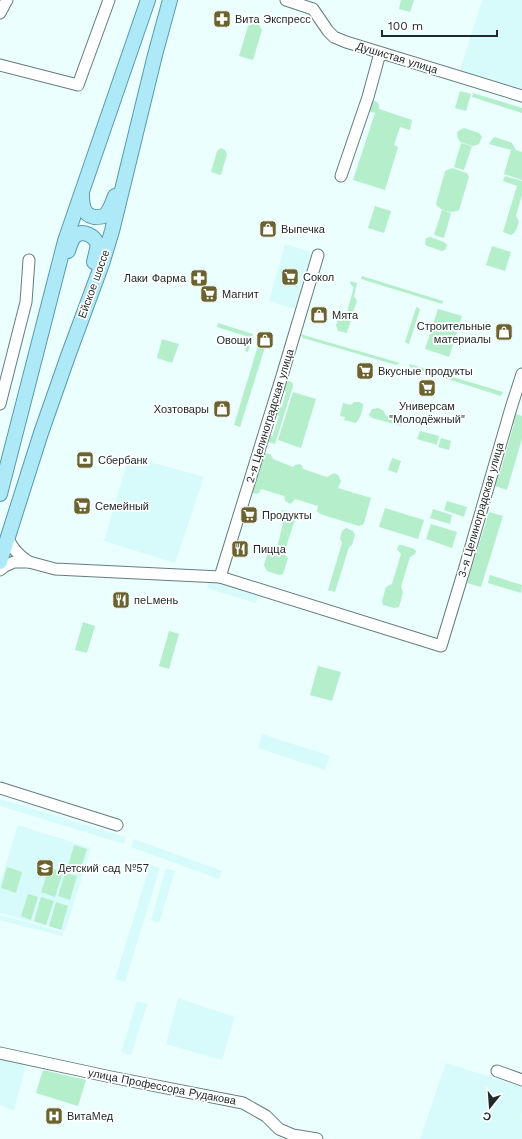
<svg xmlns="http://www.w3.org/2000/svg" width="522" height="1139" font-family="'Work Sans',sans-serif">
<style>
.built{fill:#d7fbfa}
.green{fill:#b5eecb}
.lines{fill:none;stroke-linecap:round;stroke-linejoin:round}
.minor-casing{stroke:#657d7c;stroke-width:13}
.major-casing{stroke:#599cab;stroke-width:16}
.minor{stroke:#fff;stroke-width:11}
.major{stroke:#aee9f7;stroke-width:14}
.labels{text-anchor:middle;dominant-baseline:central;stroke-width:3.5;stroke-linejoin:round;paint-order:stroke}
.poi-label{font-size:11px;fill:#202929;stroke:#fff;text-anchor:start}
.street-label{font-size:11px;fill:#202929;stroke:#fff}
</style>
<rect width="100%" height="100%" fill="#eafffe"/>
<g class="built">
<polygon points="482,0 522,0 522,93 459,74"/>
<polygon points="285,244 312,252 295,309 269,301"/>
<polygon points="129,456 204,477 175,563 104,541"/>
<polygon points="209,580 259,595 256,603 207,588"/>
<polygon points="262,734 330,756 325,770 258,748"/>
<polygon points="0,799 126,837 124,844 0,806"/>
<polygon points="18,825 91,848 65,931 0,913 0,883"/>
<polygon points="134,839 222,871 219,879 131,847"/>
<polygon points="150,865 160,868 125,982 115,979"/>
<polygon points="166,868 175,871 159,923 151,920"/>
<polygon points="0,915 63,932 62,936 0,920"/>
<polygon points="178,998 235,1017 222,1060 166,1044"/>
<polygon points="137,1001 147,1004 131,1055 121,1052"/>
<polygon points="0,1056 27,1062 14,1111 0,1105"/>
<polygon points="446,1063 522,1087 522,1113 521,1119 522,1120 522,1139 420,1139"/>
</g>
<g class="green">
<polygon points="401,0 414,0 410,12 399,9"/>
<polygon points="254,23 259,25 262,30 253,60 239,56 248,26"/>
<polygon points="460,91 471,94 466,111 455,108"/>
<polygon points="473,93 522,108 522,113 472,97"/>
<path d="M371 101C377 100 380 104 379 109L412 120 410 130 400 127 394 145 398 147 385 190 353 180 375 113 371 112 368 109Z"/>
<polygon points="464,128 479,133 482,137 479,144 473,146 460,142 457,136 458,131"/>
<polygon points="495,137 512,143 516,150 522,152 522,180 504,174 511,150 489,144 493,138"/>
<polygon points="461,143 472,146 464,170 454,167"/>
<polygon points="221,148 225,150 227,154 221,175 211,172 217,151"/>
<path d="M452 168 467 173 469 177 459 210C452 214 440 211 436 204L445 171Z"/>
<path d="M505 176 522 181V195L516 216 519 221C517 227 517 232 511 235L503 232 517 186 503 181Z"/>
<polygon points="375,206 391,211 384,233 368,228"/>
<polygon points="442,210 451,213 444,238 434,235"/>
<polygon points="430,237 444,242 447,245 445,250 442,251 427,246 425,244 426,238"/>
<polygon points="492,246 511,252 505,271 486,265"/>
<polygon points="362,276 443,301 442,304 361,279"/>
<polygon points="350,281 357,283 354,297 357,300 347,333 338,331 336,325 340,315 347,312 354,287 351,285"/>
<polygon points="417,307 420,309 409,344 405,342 416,308"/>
<polygon points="438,309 462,316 449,357 425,349"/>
<polygon points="218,323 253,334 248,352 245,351 249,337 217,327"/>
<polygon points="300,334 400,363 396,365 303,338"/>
<polygon points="162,339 179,344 172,363 157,358"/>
<polygon points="259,342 266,344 240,427 234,425"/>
<polygon points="409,364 503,392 501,396 410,367"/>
<path d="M287 380C291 382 293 382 293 386L275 444 268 442 266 439V437L273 436V434L279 416 276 414 277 407H282L286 392 282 389 284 381Z"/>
<polygon points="293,392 316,399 301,448 278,440"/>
<path d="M354 402H359L363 404C363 411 360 418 356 423L344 420 345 417 340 416 343 403 351 405Z"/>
<polygon points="378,408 384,411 385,415 403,421 401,426 372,418 369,415 372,409"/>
<polygon points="513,413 522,416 522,439 507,490 495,486 492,483 494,475 500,473 514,424 510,421"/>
<polygon points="420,431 439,436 437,445 417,439"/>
<polygon points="441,438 451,441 449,450 438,447"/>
<path d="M265 453C269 453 272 455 273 459L293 467 295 465 300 464 302 466 303 469 327 477 334 473 338 475 341 481 338 488 371 498 364 523 362 525 359 526 320 514 317 511 318 506 295 499 291 504 285 501 284 496 261 489 259 493 256 494 251 492 260 455Z"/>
<polygon points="392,458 401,461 397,473 388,470"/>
<polygon points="447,501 467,507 464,517 444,510"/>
<polygon points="385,508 424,520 418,539 379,527"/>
<polygon points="433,509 452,515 450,524 430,518"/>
<polygon points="282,510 298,513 300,519 294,522 284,554 288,558 283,574 279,575 267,571 264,565 268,552 277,548 284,519 280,514"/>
<polygon points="489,512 503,516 481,587 467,583"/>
<polygon points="431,524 457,532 452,548 426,539"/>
<polygon points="346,528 353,531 355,535 352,545 349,547 335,592 328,590 342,543 340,538 342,531"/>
<polygon points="399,545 402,545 414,549 416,551 415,554 410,557 401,587 403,592 399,607 394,608 383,605 382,601 386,587 392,584 401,554 397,549"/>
<polygon points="490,575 522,585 521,593 488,583"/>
<polygon points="83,622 95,626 87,653 75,650"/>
<polygon points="169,631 179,634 169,669 159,666"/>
<polygon points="318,666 341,672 332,701 310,695"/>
<polygon points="74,845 87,849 79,874 67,870"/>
<polygon points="7,867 22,872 16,893 1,888"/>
<polygon points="49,868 63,872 55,897 41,892"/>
<polygon points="65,873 77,876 70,900 58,896"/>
<polygon points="28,894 38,897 31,920 21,916"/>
<polygon points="41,897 54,901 46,925 34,921"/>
<polygon points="56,902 68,906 61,930 49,926"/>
<polygon points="43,1070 86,1080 78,1106 36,1093"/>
</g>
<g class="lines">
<defs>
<g id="minor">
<polyline points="286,0 313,9 328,31 334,37 346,42 522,96"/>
<polyline points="0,13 7,0"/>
<polyline points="0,65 78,85 109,0"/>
<polyline points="341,176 368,97 380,53"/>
<polyline points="0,404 26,302 29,260"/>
<path d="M7 537C13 549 18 555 29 562"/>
<polyline points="0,570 5,566 14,562 29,562 55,569 220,577 441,646 465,567 511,408 522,374"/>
<polyline points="220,577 282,376 318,255"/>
<polyline points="0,788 117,825"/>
<polyline points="0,1053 111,1077 243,1103 266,1116 279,1129 293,1135 317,1139"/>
<polyline points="497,1071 522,1080"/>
</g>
<g id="major">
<path d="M82 194C82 205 83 215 94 217 97 217 101 217 104 216 110 212 112 203 115 196"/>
<path d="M68 251C70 245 71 240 75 236 83 229 95 236 98 245L94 262"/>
<polyline points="0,494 65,241 148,0"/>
<polyline points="0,562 41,433 68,356 102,264 112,231 155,55 170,0"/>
</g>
</defs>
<use href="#minor" class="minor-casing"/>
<use href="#major" class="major-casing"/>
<use href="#minor" class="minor"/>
<use href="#major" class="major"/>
</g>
<defs>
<symbol id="pharmacy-square" viewBox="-11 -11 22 22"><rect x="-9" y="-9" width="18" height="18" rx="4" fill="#6a622f" stroke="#fff"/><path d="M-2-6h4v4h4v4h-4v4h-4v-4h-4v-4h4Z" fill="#fff"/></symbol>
<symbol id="shop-square" viewBox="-11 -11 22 22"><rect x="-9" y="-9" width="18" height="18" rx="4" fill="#6a622f" stroke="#fff"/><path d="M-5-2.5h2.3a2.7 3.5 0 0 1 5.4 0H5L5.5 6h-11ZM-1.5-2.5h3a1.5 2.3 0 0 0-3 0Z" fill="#fff"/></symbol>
<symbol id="supermarket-square" viewBox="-11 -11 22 22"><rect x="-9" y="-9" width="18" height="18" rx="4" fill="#6a622f" stroke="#fff"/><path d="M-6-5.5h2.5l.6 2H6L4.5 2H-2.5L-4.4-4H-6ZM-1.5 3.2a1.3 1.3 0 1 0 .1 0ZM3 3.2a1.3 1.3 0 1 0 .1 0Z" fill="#fff"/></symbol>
<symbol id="bank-square" viewBox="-11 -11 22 22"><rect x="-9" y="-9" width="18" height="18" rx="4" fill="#6a622f" stroke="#fff"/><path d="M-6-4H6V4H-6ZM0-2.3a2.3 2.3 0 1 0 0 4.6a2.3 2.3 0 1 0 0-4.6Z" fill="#fff"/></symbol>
<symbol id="restaurant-square" viewBox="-11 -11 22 22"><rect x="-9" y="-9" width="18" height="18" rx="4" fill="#6a622f" stroke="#fff"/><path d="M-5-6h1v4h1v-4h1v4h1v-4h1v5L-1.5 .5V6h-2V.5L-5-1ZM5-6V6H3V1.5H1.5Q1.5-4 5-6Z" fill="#fff"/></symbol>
<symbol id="school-square" viewBox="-11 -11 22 22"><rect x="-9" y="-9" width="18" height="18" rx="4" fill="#6a622f" stroke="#fff"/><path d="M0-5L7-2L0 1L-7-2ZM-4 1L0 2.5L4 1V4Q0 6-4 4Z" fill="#fff"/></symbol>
<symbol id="hospital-square" viewBox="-11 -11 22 22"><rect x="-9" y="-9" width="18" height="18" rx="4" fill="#6a622f" stroke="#fff"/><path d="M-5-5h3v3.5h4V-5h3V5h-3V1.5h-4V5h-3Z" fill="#fff"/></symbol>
</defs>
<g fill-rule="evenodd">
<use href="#pharmacy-square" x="212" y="9" width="20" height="20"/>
<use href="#shop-square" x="258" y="219" width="20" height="20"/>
<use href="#supermarket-square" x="280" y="267" width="20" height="20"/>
<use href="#pharmacy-square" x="189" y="268" width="20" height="20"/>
<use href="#supermarket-square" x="199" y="284" width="20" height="20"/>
<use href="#shop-square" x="309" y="305" width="20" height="20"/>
<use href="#shop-square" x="494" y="322" width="20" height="20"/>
<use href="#shop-square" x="255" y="330" width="20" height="20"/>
<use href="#supermarket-square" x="355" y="361" width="20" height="20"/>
<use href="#supermarket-square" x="417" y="378" width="20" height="20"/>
<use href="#shop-square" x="212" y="399" width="20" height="20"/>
<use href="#bank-square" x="75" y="450" width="20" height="20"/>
<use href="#supermarket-square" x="72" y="496" width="20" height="20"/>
<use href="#supermarket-square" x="239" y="505" width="20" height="20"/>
<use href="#restaurant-square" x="230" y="539" width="20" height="20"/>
<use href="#restaurant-square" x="111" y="590" width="20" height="20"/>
<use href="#school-square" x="35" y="858" width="20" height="20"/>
<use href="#hospital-square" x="44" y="1106" width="20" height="20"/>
</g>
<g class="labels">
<g class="poi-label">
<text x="235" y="19">Вита Экспресс</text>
<text x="281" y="229">Выпечка</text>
<text x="303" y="277">Сокол</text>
<text x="186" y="278" text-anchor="end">Лаки Фарма</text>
<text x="222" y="294">Магнит</text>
<text x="332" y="315">Мята</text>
<text x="491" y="326" text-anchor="end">Строительные<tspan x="491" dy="13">материалы</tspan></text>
<text x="252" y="340" text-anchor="end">Овощи</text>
<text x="378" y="371">Вкусные продукты</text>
<text x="427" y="406" text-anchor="middle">Универсам<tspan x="427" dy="13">"Молодёжный"</tspan></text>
<text x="209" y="409" text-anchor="end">Хозтовары</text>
<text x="98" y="460">Сбербанк</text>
<text x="95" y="506">Семейный</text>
<text x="262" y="515">Продукты</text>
<text x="253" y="549">Пицца</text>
<text x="134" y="600">пеLмень</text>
<text x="58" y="868">Детский сад №57</text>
<text x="67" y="1116">ВитаMед</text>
</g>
<g class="street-label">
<text transform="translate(397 58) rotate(17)">Душистая улица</text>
<text transform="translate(94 284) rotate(-70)">Ейское шоссе</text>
<text transform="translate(270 416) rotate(-73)">2-я Целиноградская улица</text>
<text transform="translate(481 510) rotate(-74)">3-я Целиноградская улица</text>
<text transform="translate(162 1087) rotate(11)">улица Профессора Рудакова</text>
</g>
</g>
<g transform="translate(490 1107) rotate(197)" stroke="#ffffff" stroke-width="3" paint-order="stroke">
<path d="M0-3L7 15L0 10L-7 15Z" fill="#202929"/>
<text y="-6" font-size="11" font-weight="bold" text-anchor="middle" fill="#202929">С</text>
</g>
<path d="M382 30v6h115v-6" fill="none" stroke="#202929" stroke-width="2"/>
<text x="388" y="30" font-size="12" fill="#202929" stroke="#ffffff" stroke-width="3" paint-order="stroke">100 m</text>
</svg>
